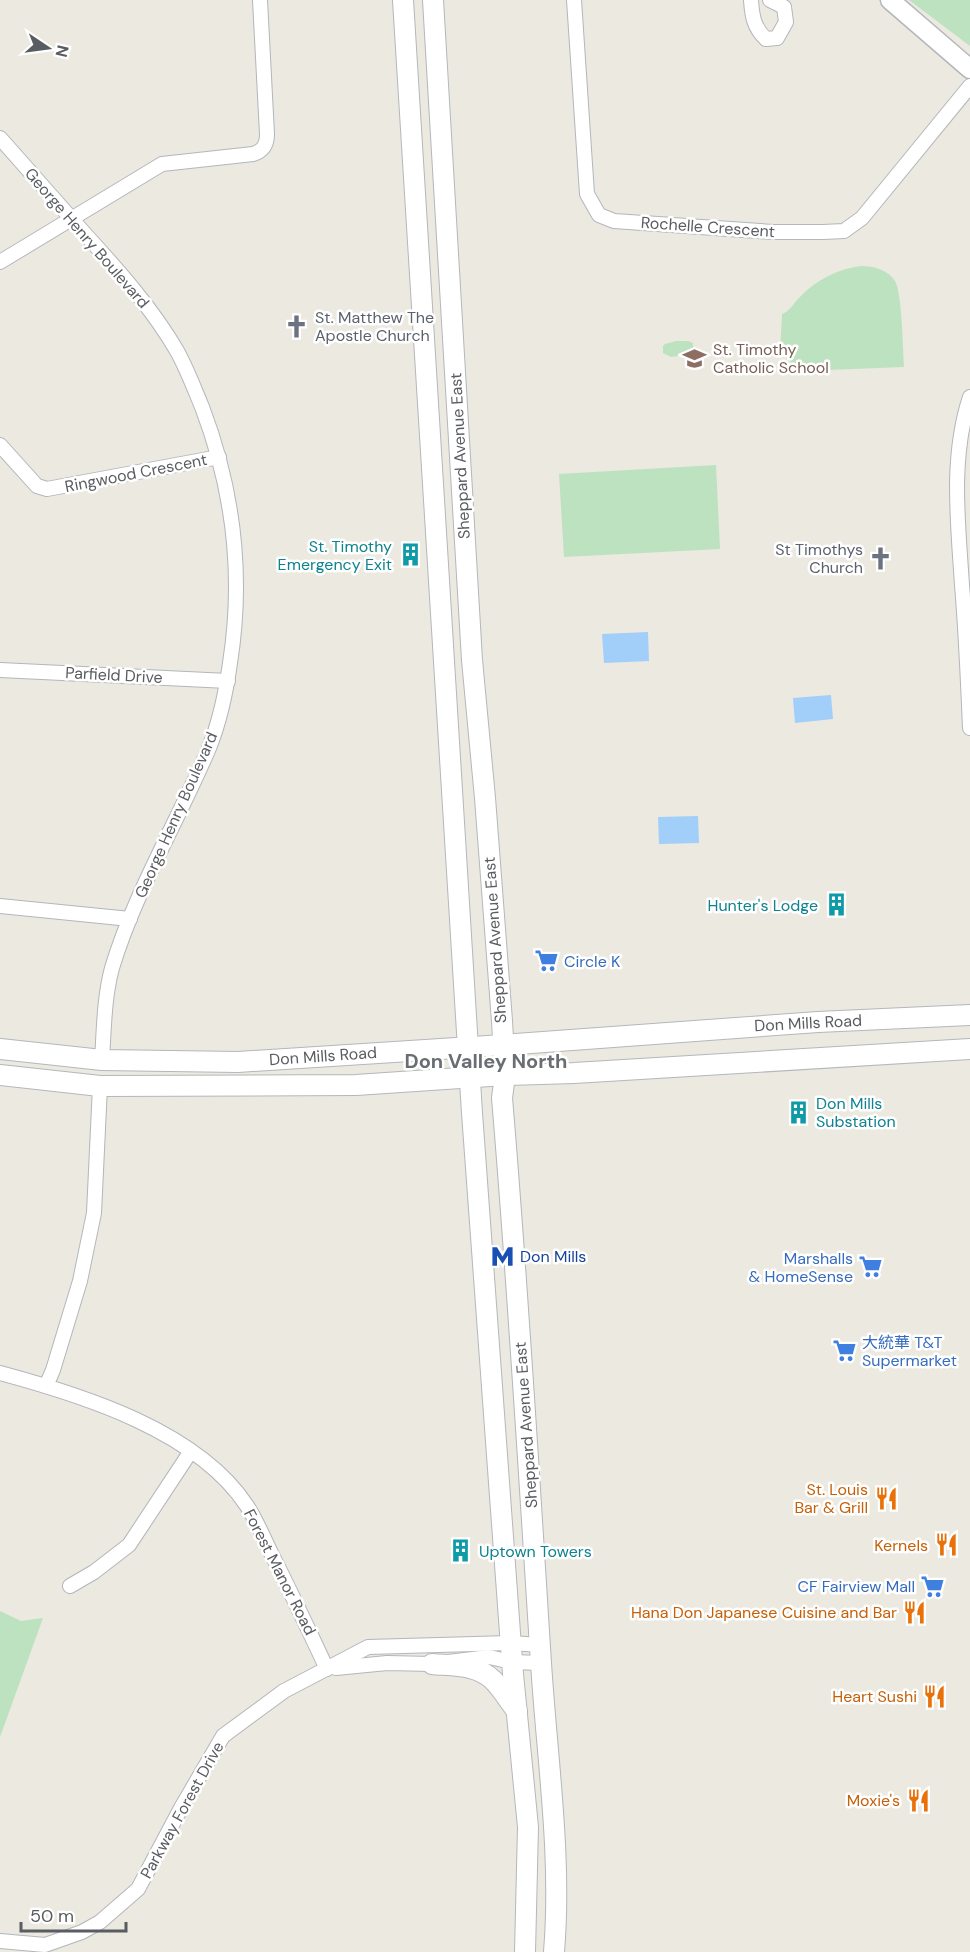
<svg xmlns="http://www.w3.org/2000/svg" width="970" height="1952" font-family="'DM Sans','Noto Sans SC',sans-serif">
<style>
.green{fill:#bde2c0}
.water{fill:#a2cefa}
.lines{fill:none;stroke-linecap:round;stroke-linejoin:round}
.minor-casing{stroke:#b3b6bb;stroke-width:16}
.tertiary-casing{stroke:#b3b6bb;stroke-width:21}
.secondary-casing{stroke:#b4b7bc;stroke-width:22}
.minor{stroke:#fff;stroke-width:14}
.tertiary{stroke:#fff;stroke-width:18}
.secondary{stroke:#fff;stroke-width:20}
.labels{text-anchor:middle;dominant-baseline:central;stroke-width:5;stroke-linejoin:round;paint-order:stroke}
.street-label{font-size:16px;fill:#595c61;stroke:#fff}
.worship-label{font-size:16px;fill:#5b616d;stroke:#fff;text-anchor:start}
.education-label{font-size:16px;fill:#785e54;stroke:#fff;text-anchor:start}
.culture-label{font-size:16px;fill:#0d838f;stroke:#fff;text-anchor:end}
.shop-label{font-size:16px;fill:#366cbe;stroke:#fff;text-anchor:start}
.transit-label{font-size:16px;fill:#164399;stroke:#fff;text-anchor:start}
.food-label{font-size:16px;fill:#c56008;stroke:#fff;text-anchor:end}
.quarter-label{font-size:20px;font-weight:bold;fill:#6a6e73;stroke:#fff}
</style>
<rect width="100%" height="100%" fill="#ebe9e0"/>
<g class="green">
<polygon points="909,0 970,0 970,46"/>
<path d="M861 266C874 266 888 270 895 281 902 293 903 351 904 367L801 371 780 353 782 314C790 311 793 304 799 298 816 280 837 269 861 266Z"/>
<polygon points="676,341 688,341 693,343 693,354 671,357 663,353 663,346 665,344"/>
<polygon points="716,465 720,549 564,557 559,474"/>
<polygon points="0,1611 21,1621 43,1618 0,1737"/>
</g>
<g class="water">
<polygon points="648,632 649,661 604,663 602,634"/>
<polygon points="831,695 833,719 795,723 793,698"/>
<polygon points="698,816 699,843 659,844 658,817"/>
</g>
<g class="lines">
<defs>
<g id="minor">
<polyline points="574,0 587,194 599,215 614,221 773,232 823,232 844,231 862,218 970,86"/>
<path d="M751 0C752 16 754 28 766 39L777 38 786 22 784 7 770 0"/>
<path d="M0 138C28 170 57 202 85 234 118 270 152 308 177 351 187 369 194 388 202 407 234 491 244 574 230 663 226 692 220 721 209 748 178 821 135 892 112 968 104 998 104 1029 102 1060"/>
<path d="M0 262 162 164 253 154C263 151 267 145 267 134L260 0"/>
<path d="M970 397C950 458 958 522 962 585 966 633 968 680 970 728"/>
<polyline points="0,445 37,486 47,489 219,457"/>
<polyline points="0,670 228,681"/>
<polyline points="0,906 130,919"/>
<path d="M0 1373C82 1395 198 1431 247 1506 257 1521 264 1539 272 1555 291 1592 309 1631 327 1669"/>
<polyline points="46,1386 53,1370 80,1281 94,1213 100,1086"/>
<polyline points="70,1586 94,1572 129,1545 191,1451"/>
<polyline points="336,1668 387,1663 432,1664 489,1657 512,1662 541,1663"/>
<polyline points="0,1941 45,1945 82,1932 100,1922 138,1889 181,1808 223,1736 284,1691 368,1647 511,1643 540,1645"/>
</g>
<polyline id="tertiary" points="890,0 970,69"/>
<g id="secondary">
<polyline points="403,0 472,1113 513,1674 528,1827 525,1952"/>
<path d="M433 0 472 660 485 798 502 1021 505 1075 502 1098C518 1286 529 1475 541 1663 547 1759 562 1856 554 1952"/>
<polyline points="0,1049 102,1060 238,1062 503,1045 818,1022 970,1015"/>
<polyline points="0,1075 100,1086 356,1085 505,1075 574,1073 970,1049"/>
<path d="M432 1664C452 1666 477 1664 493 1680 502 1689 509 1701 517 1711"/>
</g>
</defs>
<use href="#minor" class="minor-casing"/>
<use href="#tertiary" class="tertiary-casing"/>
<use href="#secondary" class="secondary-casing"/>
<use href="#minor" class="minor"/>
<use href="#tertiary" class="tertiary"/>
<use href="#secondary" class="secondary"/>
</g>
<defs>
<symbol id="church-bare" viewBox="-9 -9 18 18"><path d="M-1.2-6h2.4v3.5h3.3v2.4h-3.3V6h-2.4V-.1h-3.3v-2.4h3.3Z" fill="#6b7280" stroke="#fff" stroke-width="2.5" paint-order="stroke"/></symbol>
<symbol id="school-bare" viewBox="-9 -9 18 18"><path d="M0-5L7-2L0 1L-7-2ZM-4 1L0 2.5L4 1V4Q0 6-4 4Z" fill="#8d6e63" stroke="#fff" stroke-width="2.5" paint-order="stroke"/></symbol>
<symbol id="building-bare" viewBox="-9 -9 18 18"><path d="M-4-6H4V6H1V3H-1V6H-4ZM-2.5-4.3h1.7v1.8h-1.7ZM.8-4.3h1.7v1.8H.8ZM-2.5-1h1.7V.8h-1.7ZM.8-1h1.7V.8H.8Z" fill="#0f9aa8" stroke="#fff" stroke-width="2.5" paint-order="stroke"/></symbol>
<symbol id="supermarket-bare" viewBox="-9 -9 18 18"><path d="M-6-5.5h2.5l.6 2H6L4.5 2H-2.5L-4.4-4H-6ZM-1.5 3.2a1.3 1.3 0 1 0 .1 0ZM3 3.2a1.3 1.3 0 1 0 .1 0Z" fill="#3f7fe0" stroke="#fff" stroke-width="2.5" paint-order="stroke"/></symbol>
<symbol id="metro-bare" viewBox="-9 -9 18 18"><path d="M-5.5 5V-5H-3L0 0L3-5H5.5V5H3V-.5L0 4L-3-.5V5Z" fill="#1a4fb4" stroke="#fff" stroke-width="2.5" paint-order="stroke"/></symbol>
<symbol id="restaurant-bare" viewBox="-9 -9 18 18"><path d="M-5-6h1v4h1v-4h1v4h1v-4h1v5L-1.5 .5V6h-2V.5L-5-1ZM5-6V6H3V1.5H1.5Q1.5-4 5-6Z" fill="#e8710a" stroke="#fff" stroke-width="2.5" paint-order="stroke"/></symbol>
</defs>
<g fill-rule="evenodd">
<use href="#church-bare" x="280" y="310" width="33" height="33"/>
<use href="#school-bare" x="678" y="342" width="33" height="33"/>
<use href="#building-bare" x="394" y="538" width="33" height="33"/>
<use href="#church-bare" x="864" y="542" width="33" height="33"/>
<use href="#building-bare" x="820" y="888" width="33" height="33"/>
<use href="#supermarket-bare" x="530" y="944" width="33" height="33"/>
<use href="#building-bare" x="782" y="1096" width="33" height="33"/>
<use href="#metro-bare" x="486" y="1240" width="33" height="33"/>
<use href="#supermarket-bare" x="854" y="1250" width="33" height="33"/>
<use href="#supermarket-bare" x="828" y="1334" width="33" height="33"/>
<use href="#restaurant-bare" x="870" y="1482" width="33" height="33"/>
<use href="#restaurant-bare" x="930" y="1528" width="33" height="33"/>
<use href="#building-bare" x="444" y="1534" width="33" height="33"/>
<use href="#supermarket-bare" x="916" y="1570" width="33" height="33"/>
<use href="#restaurant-bare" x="898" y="1596" width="33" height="33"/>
<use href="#restaurant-bare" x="918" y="1680" width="33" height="33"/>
<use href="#restaurant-bare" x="902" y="1784" width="33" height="33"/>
</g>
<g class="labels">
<g class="street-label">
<text transform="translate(708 227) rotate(4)">Rochelle Crescent</text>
<text transform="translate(87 238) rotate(49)">George Henry Boulevard</text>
<text transform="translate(460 456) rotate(-93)">Sheppard Avenue East</text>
<text transform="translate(136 473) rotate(-11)">Ringwood Crescent</text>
<text transform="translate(114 675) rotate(3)">Parfield Drive</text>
<text transform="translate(176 815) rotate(-66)">George Henry Boulevard</text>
<text transform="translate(495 940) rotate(-94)">Sheppard Avenue East</text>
<text transform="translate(808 1023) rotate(-3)">Don Mills Road</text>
<text transform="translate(323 1056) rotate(-4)">Don Mills Road</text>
<text transform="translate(526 1425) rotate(-94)">Sheppard Avenue East</text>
<text transform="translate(280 1572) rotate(63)">Forest Manor Road</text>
<text transform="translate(182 1810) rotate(-61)">Parkway Forest Drive</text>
</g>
<g class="worship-label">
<text x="315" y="317">St. Matthew The<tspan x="315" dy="18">Apostle Church</tspan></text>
<text x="863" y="549" text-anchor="end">St Timothys<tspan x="863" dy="18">Church</tspan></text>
</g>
<g class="education-label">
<text x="713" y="349">St. Timothy<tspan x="713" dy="18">Catholic School</tspan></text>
</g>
<g class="culture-label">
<text x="392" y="546">St. Timothy<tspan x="392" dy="18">Emergency Exit</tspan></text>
<text x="818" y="905">Hunter's Lodge</text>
<text x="816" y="1103" text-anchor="start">Don Mills<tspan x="816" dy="18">Substation</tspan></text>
<text x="479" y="1551" text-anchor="start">Uptown Towers</text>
</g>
<g class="shop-label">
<text x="564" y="961">Circle K</text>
<text x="853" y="1258" text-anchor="end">Marshalls<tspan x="853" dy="18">&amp; HomeSense</tspan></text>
<text x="862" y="1342">大統華 T&amp;T<tspan x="862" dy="18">Supermarket</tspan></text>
<text x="915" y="1586" text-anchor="end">CF Fairview Mall</text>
</g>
<g class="transit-label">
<text x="520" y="1256">Don Mills</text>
</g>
<g class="food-label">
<text x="868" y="1489">St. Louis<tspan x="868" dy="18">Bar &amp; Grill</tspan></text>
<text x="928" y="1545">Kernels</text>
<text x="897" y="1612">Hana Don Japanese Cuisine and Bar</text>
<text x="917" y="1696">Heart Sushi</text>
<text x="900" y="1800">Moxie's</text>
</g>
<g class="quarter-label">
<text x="486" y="1061">Don Valley North</text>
</g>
</g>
<g transform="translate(48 48) rotate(103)" stroke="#ffffff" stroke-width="4.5" paint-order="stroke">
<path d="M0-4.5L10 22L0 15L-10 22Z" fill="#595c61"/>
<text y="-9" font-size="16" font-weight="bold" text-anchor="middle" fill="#595c61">N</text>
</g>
<path d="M21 1922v9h105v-9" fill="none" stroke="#595c61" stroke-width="3"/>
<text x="30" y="1922" font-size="18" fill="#595c61" stroke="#ffffff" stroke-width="4.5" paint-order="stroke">50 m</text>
</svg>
